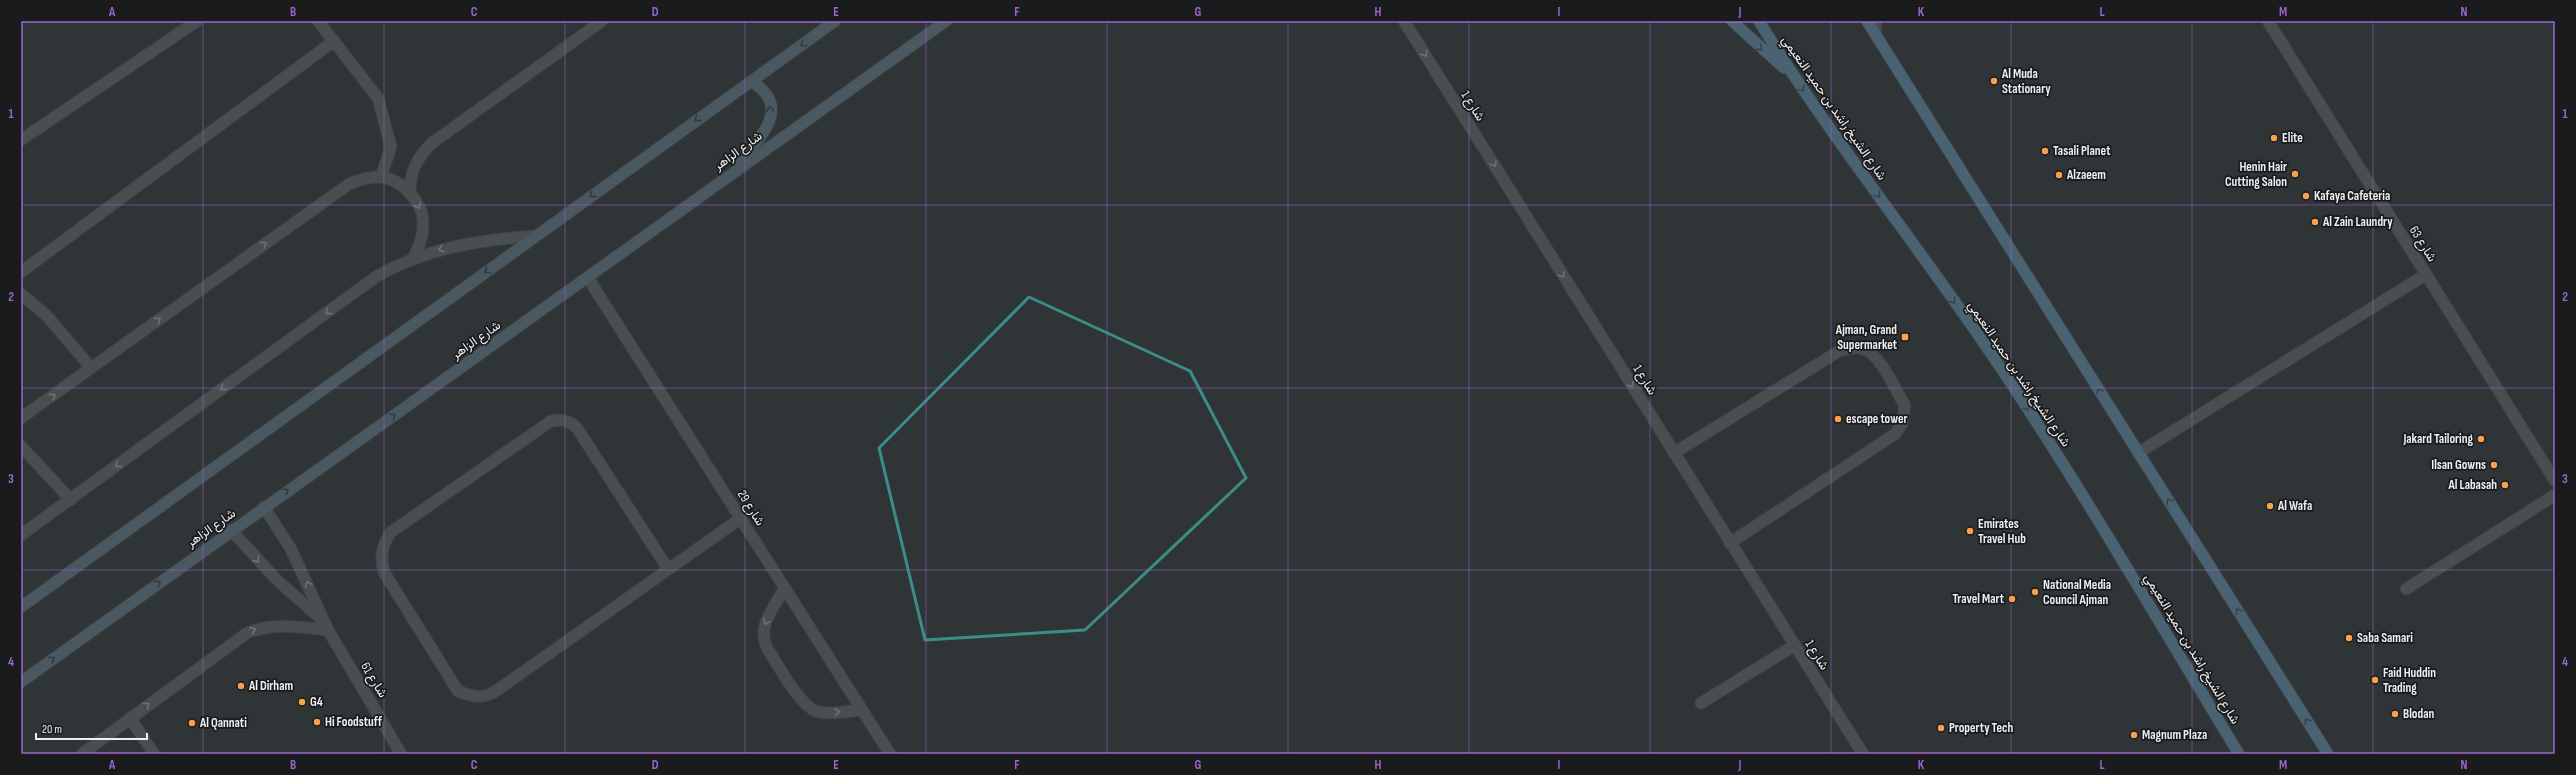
<svg xmlns="http://www.w3.org/2000/svg" width="2576" height="775" font-family="'Sofia Sans Condensed',Vazirmatn,sans-serif">
<style>
.lines{fill:none;stroke-linecap:round;stroke-linejoin:round}
.service-casing{stroke:#4f5355;stroke-width:13}
.minor-casing{stroke:#4f5355;stroke-width:13}
.secondary-casing{stroke:#4f5355;stroke-width:13}
.primary-casing{stroke:#4f5355;stroke-width:13}
.service{stroke:#696e71;stroke-width:11}
.minor{stroke:#696e71;stroke-width:11}
.secondary{stroke:#6a8496;stroke-width:11}
.primary{stroke:#6c9bbb;stroke-width:11}
.oneway{stroke:#354047}
.oneway2{stroke:#3e5564}
.oneway3{stroke:#b8bbbe}
.marked{fill:none;stroke:#3b8e88;stroke-width:3;stroke-linejoin:round}
.grid{fill:none;stroke:#9d66ce;stroke-width:1;stroke-opacity:0.55}
.poi-dot{fill:#f9a04d;stroke:#191b1d;stroke-width:1.5}
.labels{text-anchor:middle;dominant-baseline:central;stroke-width:3.5;stroke-linejoin:round;paint-order:stroke}
.poi-label{font-size:13px;font-weight:bold;fill:#edeff1;stroke:#191b1d;text-anchor:start}
.street-label{font-size:13px;fill:#edeff1;stroke:#191b1d}
.neatline{fill:none;stroke:#9d66ce;stroke-width:1.5}
.grid-label{font-size:13px;text-anchor:middle;font-weight:bold;fill:#9d66ce}
</style>
<rect width="100%" height="100%" fill="#303437"/>
<g class="lines">
<defs>
<g id="service">
<polyline points="318,21 378,98 391,147 381,177"/>
<polyline points="21,140 197,21"/>
<path d="M410 192C410 171 417 158 432 143L602 21"/>
<polyline points="21,272 334,41"/>
<polyline points="21,294 48,317 91,368"/>
<path d="M21 418 349 184C359 180 368 177 379 177 402 178 425 204 423 226 423 238 418 248 413 259"/>
<path d="M1674 453 1839 351C1847 349 1855 346 1863 349 1880 353 1896 391 1905 406L1902 424 1895 434 1730 543"/>
<path d="M668 569 577 428C569 420 562 419 551 421L391 532C382 546 379 558 385 574L458 691C474 698 485 699 499 689L741 518"/>
<path d="M785 588C774 607 757 625 767 648 778 664 800 708 819 712 831 715 849 711 862 710"/>
<polyline points="1701,703 1795,645"/>
<polyline points="130,718 154,754"/>
</g>
<g id="minor">
<polyline points="1404,21 1863,754"/>
<polyline points="2268,21 2555,481"/>
<polyline points="1875,34 1876,21"/>
<polyline points="588,278 890,754"/>
<polyline points="21,446 71,500"/>
<polyline points="2138,453 2425,275"/>
<polyline points="264,507 291,549 328,630 401,754"/>
<polyline points="231,530 276,579 322,620"/>
<path d="M21 535 377 276C427 248 478 240 535 236"/>
<polyline points="2406,589 2555,495"/>
<path d="M82 754 247 633C274 622 300 627 328 630"/>
</g>
<g id="secondary">
<path d="M740 162C761 136 793 107 751 81"/>
<polyline points="21,607 835,21"/>
<polyline points="21,682 946,21"/>
</g>
<g id="primary">
<polyline points="1732,21 1784,68"/>
<path d="M1759 21C1831 139 1919 246 1996 361 2082 488 2159 623 2239 754"/>
<polyline points="1867,21 2328,754"/>
</g>
</defs>
<use href="#service" class="service-casing"/>
<use href="#minor" class="minor-casing"/>
<use href="#secondary" class="secondary-casing"/>
<use href="#primary" class="primary-casing"/>
<use href="#service" class="service"/>
<use href="#minor" class="minor"/>
<use href="#secondary" class="secondary"/>
<use href="#primary" class="primary"/>
</g>
<defs><path id="oneway-chevron" d="M-2-3.5L2.5 0L-2 3.5" fill="none" stroke-width="1.6" stroke-linecap="round" stroke-linejoin="round"/></defs>
<g class="oneway">
<use href="#oneway-chevron" transform="translate(803 44) rotate(145)"/>
<use href="#oneway-chevron" transform="translate(770 109) rotate(-95)"/>
<use href="#oneway-chevron" transform="translate(697 119) rotate(144)"/>
<use href="#oneway-chevron" transform="translate(592 195) rotate(144)"/>
<use href="#oneway-chevron" transform="translate(487 271) rotate(144)"/>
<use href="#oneway-chevron" transform="translate(393 416) rotate(-35)"/>
<use href="#oneway-chevron" transform="translate(286 491) rotate(-35)"/>
<use href="#oneway-chevron" transform="translate(158 583) rotate(-36)"/>
<use href="#oneway-chevron" transform="translate(52 659) rotate(-36)"/>
</g>
<g class="oneway2">
<use href="#oneway-chevron" transform="translate(1760 48) rotate(40)"/>
<use href="#oneway-chevron" transform="translate(1802 89) rotate(54)"/>
<use href="#oneway-chevron" transform="translate(1878 195) rotate(54)"/>
<use href="#oneway-chevron" transform="translate(1953 301) rotate(54)"/>
<use href="#oneway-chevron" transform="translate(2099 391) rotate(-122)"/>
<use href="#oneway-chevron" transform="translate(2027 408) rotate(56)"/>
<use href="#oneway-chevron" transform="translate(2169 501) rotate(-122)"/>
<use href="#oneway-chevron" transform="translate(2238 611) rotate(-122)"/>
<use href="#oneway-chevron" transform="translate(2307 721) rotate(-122)"/>
</g>
<g class="oneway3">
<use href="#oneway-chevron" transform="translate(1425 54) rotate(58)"/>
<use href="#oneway-chevron" transform="translate(1494 164) rotate(58)"/>
<use href="#oneway-chevron" transform="translate(418 206) rotate(64)"/>
<use href="#oneway-chevron" transform="translate(264 244) rotate(-36)"/>
<use href="#oneway-chevron" transform="translate(441 249) rotate(163)"/>
<use href="#oneway-chevron" transform="translate(1562 275) rotate(58)"/>
<use href="#oneway-chevron" transform="translate(328 312) rotate(144)"/>
<use href="#oneway-chevron" transform="translate(158 320) rotate(-36)"/>
<use href="#oneway-chevron" transform="translate(1631 385) rotate(58)"/>
<use href="#oneway-chevron" transform="translate(223 388) rotate(144)"/>
<use href="#oneway-chevron" transform="translate(53 396) rotate(-36)"/>
<use href="#oneway-chevron" transform="translate(118 465) rotate(144)"/>
<use href="#oneway-chevron" transform="translate(257 560) rotate(49)"/>
<use href="#oneway-chevron" transform="translate(308 584) rotate(-114)"/>
<use href="#oneway-chevron" transform="translate(766 622) rotate(113)"/>
<use href="#oneway-chevron" transform="translate(253 630) rotate(-22)"/>
<use href="#oneway-chevron" transform="translate(147 705) rotate(-37)"/>
<use href="#oneway-chevron" transform="translate(837 712) rotate(-5)"/>
</g>
<path d="M0 0H2576V775H0ZM1029 297 1190 371 1246 478 1085 630 925 640 879 448Z" fill="#303437" fill-opacity=".55" fill-rule="evenodd"/>
<path class="marked" d="M1029 297 1190 371 1246 478 1085 630 925 640 879 448Z"/>
<path class="grid" d="M203 21V754M384 21V754M565 21V754M745 21V754M926 21V754M1107 21V754M1288 21V754M1469 21V754M1650 21V754M1831 21V754M2011 21V754M2192 21V754M2373 21V754M21 205H2555M21 388H2555M21 570H2555"/>
<g class="poi-dot">
<circle cx="1994" cy="81" r="4"/>
<circle cx="2274" cy="138" r="4"/>
<circle cx="2045" cy="151" r="4"/>
<circle cx="2295" cy="174" r="4"/>
<circle cx="2059" cy="175" r="4"/>
<circle cx="2306" cy="196" r="4"/>
<circle cx="2315" cy="222" r="4"/>
<rect x="1901" y="333" width="8" height="8" rx="2"/>
<circle cx="1838" cy="419" r="4"/>
<circle cx="2481" cy="439" r="4"/>
<circle cx="2494" cy="465" r="4"/>
<circle cx="2505" cy="485" r="4"/>
<circle cx="2270" cy="506" r="4"/>
<circle cx="1970" cy="531" r="4"/>
<circle cx="2035" cy="592" r="4"/>
<circle cx="2012" cy="599" r="4"/>
<circle cx="2349" cy="638" r="4"/>
<circle cx="2375" cy="680" r="4"/>
<circle cx="241" cy="686" r="4"/>
<circle cx="302" cy="702" r="4"/>
<circle cx="2395" cy="714" r="4"/>
<circle cx="317" cy="722" r="4"/>
<circle cx="192" cy="723" r="4"/>
<circle cx="1941" cy="728" r="4"/>
<circle cx="2134" cy="735" r="4"/>
</g>
<g class="labels">
<g class="poi-label">
<text x="2002" y="74">Al Muda<tspan x="2002" dy="15">Stationary</tspan></text>
<text x="2282" y="138">Elite</text>
<text x="2053" y="151">Tasali Planet</text>
<text x="2287" y="167" text-anchor="end">Henin Hair<tspan x="2287" dy="15">Cutting Salon</tspan></text>
<text x="2067" y="175">Alzaeem</text>
<text x="2314" y="196">Kafaya Cafeteria</text>
<text x="2323" y="222">Al Zain Laundry</text>
<text x="1897" y="330" text-anchor="end">Ajman, Grand<tspan x="1897" dy="15">Supermarket</tspan></text>
<text x="1846" y="419">escape tower</text>
<text x="2473" y="439" text-anchor="end">Jakard Tailoring</text>
<text x="2486" y="465" text-anchor="end">Ilsan Gowns</text>
<text x="2497" y="485" text-anchor="end">Al Labasah</text>
<text x="2278" y="506">Al Wafa</text>
<text x="1978" y="524">Emirates<tspan x="1978" dy="15">Travel Hub</tspan></text>
<text x="2043" y="585">National Media<tspan x="2043" dy="15">Council Ajman</tspan></text>
<text x="2004" y="599" text-anchor="end">Travel Mart</text>
<text x="2357" y="638">Saba Samari</text>
<text x="2383" y="673">Faid Huddin<tspan x="2383" dy="15">Trading</tspan></text>
<text x="249" y="686">Al Dirham</text>
<text x="310" y="702">G4</text>
<text x="2403" y="714">Blodan</text>
<text x="325" y="722">Hi Foodstuff</text>
<text x="200" y="723">Al Qannati</text>
<text x="1949" y="728">Property Tech</text>
<text x="2142" y="735">Magnum Plaza</text>
</g>
<g class="street-label">
<text transform="translate(1473 106) rotate(58)">شارع 1</text>
<text transform="translate(1834 108) rotate(55)">شارع الشيخ راشد بن حميد النعيمي</text>
<text transform="translate(738 151) rotate(-36)">شارع الزاهر</text>
<text transform="translate(2423 244) rotate(58)">شارع 63</text>
<text transform="translate(476 340) rotate(-35)">شارع الزاهر</text>
<text transform="translate(2019 374) rotate(56)">شارع الشيخ راشد بن حميد النعيمي</text>
<text transform="translate(1645 380) rotate(58)">شارع 1</text>
<text transform="translate(751 508) rotate(58)">شارع 29</text>
<text transform="translate(211 528) rotate(-35)">شارع الزاهر</text>
<text transform="translate(2192 649) rotate(59)">شارع الشيخ راشد بن حميد النعيمي</text>
<text transform="translate(1817 655) rotate(58)">شارع 1</text>
<text transform="translate(374 680) rotate(59)">شارع 61</text>
</g>
</g>
<rect width="2576" height="775" fill="none" stroke="#191b1d" stroke-width="44"/>
<path d="M36 733v6h111v-6" fill="none" stroke="#edeff1" stroke-width="2"/>
<text x="42" y="733" font-size="12" fill="#edeff1" stroke="#191b1d" stroke-width="3" paint-order="stroke">20 m</text>
<rect x="22" y="22" width="2532" height="731" class="neatline"/>
<g class="grid-label">
<text x="112" y="16">A</text>
<text x="293" y="16">B</text>
<text x="474" y="16">C</text>
<text x="655" y="16">D</text>
<text x="836" y="16">E</text>
<text x="1017" y="16">F</text>
<text x="1198" y="16">G</text>
<text x="1378" y="16">H</text>
<text x="1559" y="16">I</text>
<text x="1740" y="16">J</text>
<text x="1921" y="16">K</text>
<text x="2102" y="16">L</text>
<text x="2283" y="16">M</text>
<text x="2464" y="16">N</text>
<text x="11" y="118">1</text>
<text x="2565" y="118">1</text>
<text x="11" y="301">2</text>
<text x="2565" y="301">2</text>
<text x="11" y="483">3</text>
<text x="2565" y="483">3</text>
<text x="11" y="666">4</text>
<text x="2565" y="666">4</text>
<text x="112" y="769">A</text>
<text x="293" y="769">B</text>
<text x="474" y="769">C</text>
<text x="655" y="769">D</text>
<text x="836" y="769">E</text>
<text x="1017" y="769">F</text>
<text x="1198" y="769">G</text>
<text x="1378" y="769">H</text>
<text x="1559" y="769">I</text>
<text x="1740" y="769">J</text>
<text x="1921" y="769">K</text>
<text x="2102" y="769">L</text>
<text x="2283" y="769">M</text>
<text x="2464" y="769">N</text>
</g>
</svg>
